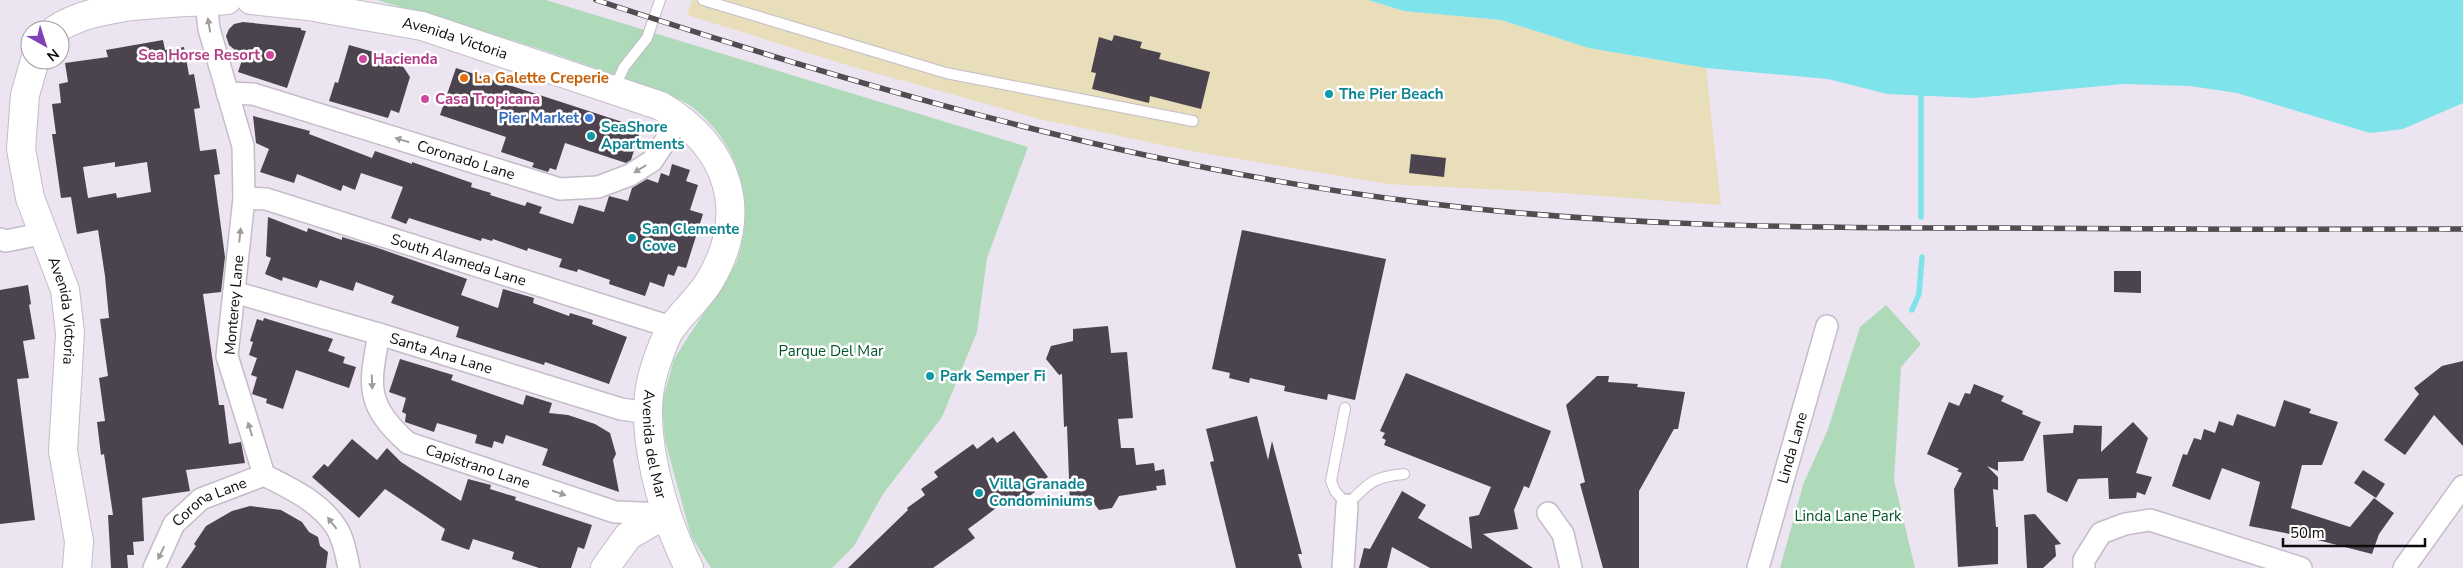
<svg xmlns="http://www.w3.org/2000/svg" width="2463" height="568" font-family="'Nunito Sans',sans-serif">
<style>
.green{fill:#aedaba}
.sand{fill:#e8deb9}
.water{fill:#7fe3ec}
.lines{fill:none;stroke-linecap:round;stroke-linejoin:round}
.stream{stroke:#7fe3ec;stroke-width:5.5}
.building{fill:#4b444f;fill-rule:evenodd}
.lane-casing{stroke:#c4bcc8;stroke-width:12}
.street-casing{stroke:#c4bcc8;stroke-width:24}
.secondary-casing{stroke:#c4bcc8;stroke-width:30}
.lane{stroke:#fff;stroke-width:10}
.street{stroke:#fff;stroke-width:21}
.secondary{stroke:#fff;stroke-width:28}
.rail-casing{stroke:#504c52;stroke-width:5.5}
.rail{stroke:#fff;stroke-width:4;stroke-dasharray:11;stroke-linecap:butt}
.oneway{fill:#9f9d9f}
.hotel-dot{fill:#d1479c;stroke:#fff;stroke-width:2}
.food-dot{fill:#e8710a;stroke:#fff;stroke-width:2}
.culture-dot{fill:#0f9aa8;stroke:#fff;stroke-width:2}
.shop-dot{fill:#3f7fe0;stroke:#fff;stroke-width:2}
.labels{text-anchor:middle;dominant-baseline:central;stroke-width:5;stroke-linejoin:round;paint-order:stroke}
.street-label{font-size:15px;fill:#0e0b0f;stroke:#fff}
.hotel-label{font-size:15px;font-weight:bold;fill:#b23c85;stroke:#fff;text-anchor:start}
.food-label{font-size:15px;font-weight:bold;fill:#c56008;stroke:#fff;text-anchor:start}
.culture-label{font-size:15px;font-weight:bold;fill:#0d838f;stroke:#fff;text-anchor:start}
.shop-label{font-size:15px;font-weight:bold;fill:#366cbe;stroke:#fff;text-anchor:end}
.park-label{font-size:15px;fill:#03542b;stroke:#fff}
</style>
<rect width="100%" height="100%" fill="#ece4f1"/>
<g class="green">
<path d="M377 0H546L1028 147 987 258 977 332 942 417 883 494 854 546 832 568H711L691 536 665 440 662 403 674 359 736 263C757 207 740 143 692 107 680 97 652 90 637 84 552 50 464 26 377 0Z"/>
<polygon points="1886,305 1921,344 1901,367 1894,480 1915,568 1780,568 1803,485 1828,429 1860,327"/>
</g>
<polygon class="sand" points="692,0 1367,0 1404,11 1501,20 1589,48 1706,68 1721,205 1563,193 1388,184 1191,151 1044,120 850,66 687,15"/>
<polygon class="water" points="1368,0 2463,0 2463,103 2403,129 2370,133 2237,93 2190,86 2124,84 1974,98 1887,94 1828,79 1706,68 1589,48 1501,20 1404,11"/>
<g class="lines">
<g class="stream">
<polyline points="1921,217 1921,95"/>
<polyline points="1912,310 1919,294 1922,257"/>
</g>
</g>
<g class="building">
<polygon points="243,22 301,28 301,30 306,31 287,88 238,72 243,57 229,45 226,36 229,29 234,24"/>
<polygon points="1114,35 1142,42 1140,48 1161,53 1159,59 1210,72 1201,109 1150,96 1149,103 1092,89 1096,73 1091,72 1099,37 1112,41"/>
<path d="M163 40 165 50 184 47 189 75 194 74 200 108 194 109 200 151 216 149 220 174 214 175 225 257 221 292 203 294 219 405H224L229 444 241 442 245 463 186 470 190 491 142 498 144 541 133 542 134 555H127L128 568H111L108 515H113L104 454 101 455 97 422 105 421 99 378 108 376 100 319 109 318 105 276 98 230 77 234 71 197 61 198 52 134H56L52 104 61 103 59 84 68 82 65 63 108 57 106 50ZM115 162V167L147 162 151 192 117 198 116 193 88 198 83 167Z"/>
<polygon points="349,45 398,59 410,77 399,113 391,110 388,118 329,101 335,82 338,83"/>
<polygon points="456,68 641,128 631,160 626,163 565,143 556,170 550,168 548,172 532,167 534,163 501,152 506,137 440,115"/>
<polygon points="253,116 310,131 309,134 372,158 375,151 412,164 412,162 472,183 471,187 491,193 490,195 525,206 527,202 542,207 539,213 573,224 579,205 604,212 609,196 628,201 632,188 647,179 658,183 661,173 669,176 672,164 690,170 686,181 698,185 690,210 703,214 686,268 678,266 674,276 668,274 664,287 650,282 645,296 609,284 610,280 578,269 577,272 559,267 562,259 528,248 527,251 493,239 492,241 482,238 481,241 409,218 406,224 391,218 403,187 361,173 355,190 343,185 341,191 297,174 294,183 260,172 269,149 256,143"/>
<polygon points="1411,154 1446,158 1444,177 1409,173"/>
<polygon points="268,217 307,232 308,228 342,240 342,237 375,247 467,279 461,295 498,308 503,289 534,298 533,303 569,316 570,313 593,320 592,324 627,337 609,384 545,362 544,365 456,337 459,327 391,303 394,296 356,282 353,291 320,280 317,288 283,277 282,281 265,274 271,258 266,256"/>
<polygon points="1242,230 1386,259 1355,400 1328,394 1327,400 1284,391 1285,386 1250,378 1249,383 1229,378 1230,373 1212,369"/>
<polygon points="2114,271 2141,271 2141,293 2114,292"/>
<polygon points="28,285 31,304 29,305 35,339 23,341 29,378 17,379 35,520 0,524 0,290"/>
<polygon points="264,318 333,339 328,351 345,357 343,363 356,367 349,388 296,370 283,409 266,403 267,399 252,394 257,377 251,375 257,358 249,355 253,342 250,341 257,319 263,321"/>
<polygon points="1108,326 1111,353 1127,352 1133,418 1118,419 1121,448 1134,448 1136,465 1154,463 1155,471 1164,469 1166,485 1156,486 1157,490 1119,496 1112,508 1099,510 1092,501 1070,505 1067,426 1064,427 1062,374 1059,375 1046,359 1051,346 1073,341 1073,329"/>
<polygon points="400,359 453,375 451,380 523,405 526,395 552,403 549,413 568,415 595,424 610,433 616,454 613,460 619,492 542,465 548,449 506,435 503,444 494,441 492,448 475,443 477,435 437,423 434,432 405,422 406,414 402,412 406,398 389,392"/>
<polygon points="2463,361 2463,446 2434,415 2405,455 2384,440 2419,394 2414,388 2442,366"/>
<polygon points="1406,373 1551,431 1529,488 1524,486 1514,510 1518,529 1483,534 1533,568 1430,568 1392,547 1387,568 1359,568 1364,548 1370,549 1402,491 1426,505 1418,518 1472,549 1469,517 1479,515 1491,487 1384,445 1386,440 1382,438 1385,433 1380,431"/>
<polygon points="1597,376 1609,376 1608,382 1638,384 1637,387 1685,392 1678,429 1674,429 1639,491 1639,568 1603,568 1580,484 1585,482 1566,405"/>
<polygon points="1974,384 2004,396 2001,401 2023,411 2022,414 2041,422 2023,461 1998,462 1998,471 1987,466 1998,477 1998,490 1993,489 1996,527 1998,527 1998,564 1958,567 1954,489 1962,473 1957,471 1959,469 1927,454 1949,402 1959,406 1965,393 1970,394"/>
<polygon points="2284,400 2311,409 2309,413 2338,422 2322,465 2302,465 2291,508 2350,527 2374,498 2394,513 2379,534 2372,554 2306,537 2249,526 2260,482 2222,468 2210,500 2172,486 2183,454 2187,455 2194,438 2201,440 2204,429 2215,433 2219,421 2233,426 2237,414 2275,427"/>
<polygon points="1257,416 1268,460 1272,441 1302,554 1298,554 1302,568 1236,568 1210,462 1214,461 1206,429"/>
<polygon points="2133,422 2148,438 2136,473 2152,477 2145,495 2137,492 2136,498 2109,499 2108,478 2078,479 2067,502 2047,492 2043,435 2073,433 2074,425 2102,426 2101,452"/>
<polygon points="1014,431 1048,477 1032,488 1035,492 1019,504 1015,498 1006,504 1004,502 979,521 968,529 975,538 933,568 848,568 908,510 907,508 925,495 921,489 938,477 934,472 973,444 977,449 993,437 997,443"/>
<polygon points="352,439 377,460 387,448 401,462 461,501 468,479 491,485 490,489 516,497 515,500 592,525 584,549 578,547 571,568 539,568 512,559 514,552 473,539 469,550 441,540 445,529 385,489 359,518 312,477 324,464 328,467"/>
<polygon points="2363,470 2385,484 2376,498 2354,483"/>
<polygon points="250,506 281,510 302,522 309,532 318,537 320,546 328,552 326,568 181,568 196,546 194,544 206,526 232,511"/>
<polygon points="2035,514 2061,544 2055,545 2056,556 2043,568 2027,568 2024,515"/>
</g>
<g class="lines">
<defs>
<g id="lane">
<polyline points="703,0 946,73 1193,121"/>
<polyline points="614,89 624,67 647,38 660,0"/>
<path d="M1345 408 1331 481 1335 491 1347 505C1369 483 1372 477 1404 474"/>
</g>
<g id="street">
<path d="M206 2 209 29 243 146 244 198 227 356 264 475C290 488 320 502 336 527 344 539 346 555 349 568"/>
<path id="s1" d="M227 93 253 94 560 189 598 187 630 175 652 161 668 137 677 116"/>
<path id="s2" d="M244 198 266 199 671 327"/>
<polyline points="0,239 6,241 45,233"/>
<path id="s3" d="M234 292 379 334 621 409 648 413"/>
<path id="s4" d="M379 334C369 387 365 404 408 443L615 512 666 514"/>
<polyline points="1548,513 1563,534 1571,568"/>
<path id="s5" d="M154 568 174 524 201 499 264 475"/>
<polyline points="1343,568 1347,505"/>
<path id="s6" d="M1758 568 1827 326"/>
<polyline points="2084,568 2084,560 2101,533 2125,524 2150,520 2301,568"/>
<polyline points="2404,568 2463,486"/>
</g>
<g id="secondary">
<path id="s7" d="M251 0 308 6 422 26 661 106C729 147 751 212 709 282 699 298 684 311 673 326 665 335 655 366 652 378 638 434 664 518 689 568"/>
<path d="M55 30C96 1 177 4 227 0"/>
<path id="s8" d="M35 60 25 95 21 149 30 198 65 290 70 333 63 451 79 541 77 568"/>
<polyline points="605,568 628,536 666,514"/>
</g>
</defs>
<use href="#lane" class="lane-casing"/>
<use href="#street" class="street-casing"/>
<use href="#secondary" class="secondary-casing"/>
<use href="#lane" class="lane"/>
<use href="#street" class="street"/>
<use href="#secondary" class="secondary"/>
<defs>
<path id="rail" d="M596 0C864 88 1136 167 1417 202 1612 227 1810 228 2006 228 2158 229 2311 230 2463 229"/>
</defs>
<use href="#rail" class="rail-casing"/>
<use href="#rail" class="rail"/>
</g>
<defs><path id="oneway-solid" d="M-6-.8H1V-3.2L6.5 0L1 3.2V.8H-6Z" transform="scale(1.25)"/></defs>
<g class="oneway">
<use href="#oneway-solid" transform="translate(209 25) rotate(-99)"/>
<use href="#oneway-solid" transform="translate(402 140) rotate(-163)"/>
<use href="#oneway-solid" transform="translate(640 169) rotate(148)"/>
<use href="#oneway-solid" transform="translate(240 235) rotate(-84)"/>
<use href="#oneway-solid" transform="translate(372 382) rotate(88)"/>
<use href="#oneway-solid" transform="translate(250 429) rotate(-107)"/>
<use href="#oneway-solid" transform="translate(559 493) rotate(19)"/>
<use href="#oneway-solid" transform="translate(332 523) rotate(-128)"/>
<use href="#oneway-solid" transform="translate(161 553) rotate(115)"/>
</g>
<g class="hotel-dot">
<circle cx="270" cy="55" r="5"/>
<circle cx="363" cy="59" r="5"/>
<circle cx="425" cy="99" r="5"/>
</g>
<circle class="food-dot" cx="464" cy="78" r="5"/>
<g class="culture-dot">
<circle cx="1329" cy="94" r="5"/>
<circle cx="591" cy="136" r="5"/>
<circle cx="632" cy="238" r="5"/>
<circle cx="930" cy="376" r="5"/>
<circle cx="979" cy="493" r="5"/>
</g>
<circle class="shop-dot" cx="589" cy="118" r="5"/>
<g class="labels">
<g class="street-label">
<text stroke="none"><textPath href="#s7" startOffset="208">Avenida Victoria</textPath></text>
<text stroke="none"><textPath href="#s1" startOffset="249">Coronado Lane</textPath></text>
<text stroke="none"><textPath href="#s2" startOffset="224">South Alameda Lane</textPath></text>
<text transform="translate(234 305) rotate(-85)">Monterey Lane</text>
<text stroke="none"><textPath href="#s8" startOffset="259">Avenida Victoria</textPath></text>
<text stroke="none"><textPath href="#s3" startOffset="216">Santa Ana Lane</textPath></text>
<text stroke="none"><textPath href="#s7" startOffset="812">Avenida del Mar</textPath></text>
<text stroke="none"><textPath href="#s6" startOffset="125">Linda Lane</textPath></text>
<text stroke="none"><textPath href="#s4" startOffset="195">Capistrano Lane</textPath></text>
<text stroke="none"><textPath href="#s5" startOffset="91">Corona Lane</textPath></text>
</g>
<g class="hotel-label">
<text x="260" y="55" text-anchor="end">Sea Horse Resort</text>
<text x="373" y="59">Hacienda</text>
<text x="435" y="99">Casa Tropicana</text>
</g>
<g class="food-label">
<text x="474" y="78">La Galette Creperie</text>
</g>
<g class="culture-label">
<text x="1339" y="94">The Pier Beach</text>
<text x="601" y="127">SeaShore<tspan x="601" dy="17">Apartments</tspan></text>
<text x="642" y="229">San Clemente<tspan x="642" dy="17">Cove</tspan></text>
<text x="940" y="376">Park Semper Fi</text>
<text x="989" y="484">Villa Granade<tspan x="989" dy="17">Condominiums</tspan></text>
</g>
<g class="shop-label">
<text x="579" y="118">Pier Market</text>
</g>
<g class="park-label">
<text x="831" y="351">Parque Del Mar</text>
<text x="1848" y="516">Linda Lane Park</text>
</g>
</g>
<g transform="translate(45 45) rotate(141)"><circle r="24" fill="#ffffff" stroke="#9f9d9f"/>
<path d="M0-4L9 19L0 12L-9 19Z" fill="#8141b6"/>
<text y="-8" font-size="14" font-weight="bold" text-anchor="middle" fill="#0e0b0f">N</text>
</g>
<path d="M2283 538v8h142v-8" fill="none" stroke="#0e0b0f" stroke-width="2.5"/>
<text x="2290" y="538" font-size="15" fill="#0e0b0f" stroke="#ffffff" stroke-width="4" paint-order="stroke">50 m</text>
</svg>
